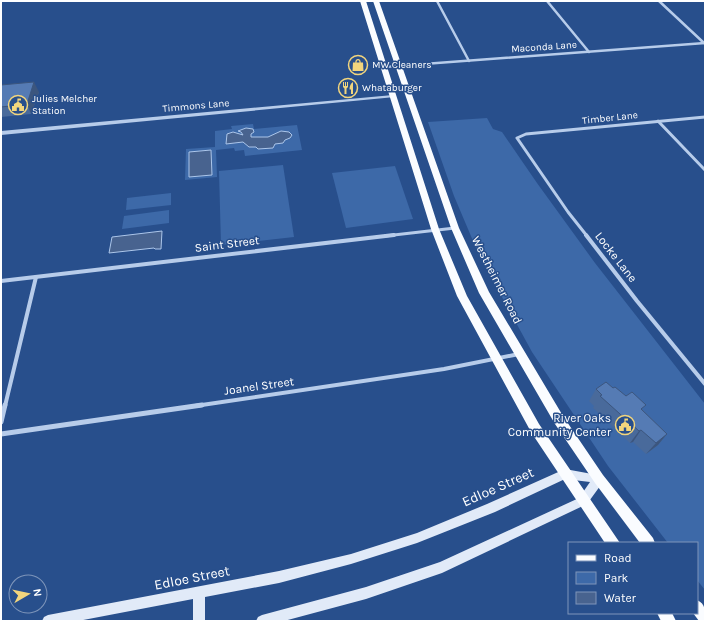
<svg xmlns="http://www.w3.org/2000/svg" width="706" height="622" font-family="Karla,sans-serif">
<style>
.green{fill:#3d69a8}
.water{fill:#48638f;stroke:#acc6ea}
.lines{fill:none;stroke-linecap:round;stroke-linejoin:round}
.minor-far3{stroke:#b7ccea;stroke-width:2.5}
.minor-far2{stroke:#b7ccea;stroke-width:3}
.minor-far1{stroke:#b7ccea;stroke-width:4}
.minor{stroke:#b7ccea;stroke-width:5}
.tertiary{fill:#b7ccea;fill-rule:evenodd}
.secondary{fill:#e1eaf8;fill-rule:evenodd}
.primary{fill:#fafcff;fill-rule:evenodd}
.wall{fill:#496a9b}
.shaded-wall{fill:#3c567e}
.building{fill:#557bb4;stroke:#3c567e}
.labels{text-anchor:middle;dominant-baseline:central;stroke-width:3;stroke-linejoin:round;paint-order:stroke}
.far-street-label{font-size:10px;fill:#fff;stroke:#284f8c}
.far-poi-label{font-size:10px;fill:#fff;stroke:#284f8c;text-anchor:start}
.street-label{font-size:12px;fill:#fff;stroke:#284f8c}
.poi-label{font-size:12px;fill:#fff;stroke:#284f8c;text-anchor:end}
.near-street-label{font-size:14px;fill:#fff;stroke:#284f8c}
</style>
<rect width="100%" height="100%" fill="#284f8c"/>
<g class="green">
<polygon points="487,118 493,129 502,132 537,183 595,263 705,404 705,590 697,580 697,543 668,543 608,466 532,352 479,255 454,196 428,122"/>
<polygon points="253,124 254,129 297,125 302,150 245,156 244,150 235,151 234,148 216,150 217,177 185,180 186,149 215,147 215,131 232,129 231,126"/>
<polygon points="283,165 294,237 221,245 219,171"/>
<polygon points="395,166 413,219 346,228 332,173"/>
<polygon points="171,193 171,205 126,210 127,198"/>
<polygon points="169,210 169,223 122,229 124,216"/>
</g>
<g class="water">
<polygon points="246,128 253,129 254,132 251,134 251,137 268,137 281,131 289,132 292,135 290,138 285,140 283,143 275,144 273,148 258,149 256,147 249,147 243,142 226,144 227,134 233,132 243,135 241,132 238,131"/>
<polygon points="211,150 212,175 189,177 189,152"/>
<polygon points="162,231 161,249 155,249 154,248 109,253 112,237"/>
</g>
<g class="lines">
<g class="minor-far3">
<polyline points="437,1 469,61"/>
<polyline points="547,1 589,52"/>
<polyline points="659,1 704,43"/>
<polyline points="384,67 705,43"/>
</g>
<g class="minor-far2">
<polyline points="658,121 705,170"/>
<polyline points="385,236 455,228"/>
<polyline points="587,236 568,212 517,138 526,134 705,117"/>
</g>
<g class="minor-far1">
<polyline points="586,235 637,301 705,384"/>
<polyline points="1,281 394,235"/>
<polyline points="5,406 36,277"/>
<polyline points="195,406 444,369 519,354"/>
</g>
<g class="minor">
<polyline points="1,422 5,405"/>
<polyline points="1,434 202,405"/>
</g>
<polygon class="tertiary" points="393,95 395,96 395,97 1,135 1,131"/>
<polygon class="secondary" points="565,469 603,476 604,479 603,482 587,504 442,573 366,599 284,621 256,621 258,617 262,615 366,587 440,562 579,498 590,482 565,479 495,512 417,543 351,564 279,583 205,597 205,621 193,621 193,599 78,621 42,621 44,617 48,615 279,571 351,554 417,533 487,504"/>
<g class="primary">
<polygon points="360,1 366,1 439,229 467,296 539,424 620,543 605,543 531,432 457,296 431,229"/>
<polygon points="373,1 379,1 459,228 489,292 563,416 603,475 653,538 655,543 640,543 595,483 555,424 479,293 451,228"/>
<path d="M697 600C706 604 705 611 705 621H699L693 613H697Z"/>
<polygon points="657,613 672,613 676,621 661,621"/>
</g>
</g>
<g class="wall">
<polygon points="1,85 39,92 31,114 1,117"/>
<polygon points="613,388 626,396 643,410 667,434 658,445 646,454 633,442 630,443 593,408 594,406 589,401 596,389"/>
</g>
<g class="shaded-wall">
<polygon points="34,82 39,92 31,114 27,104"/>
<polygon points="641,430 633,442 630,443 639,431"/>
<polygon points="667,434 658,445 646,454 656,443"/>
</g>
<g class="building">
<polygon points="34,82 27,104 1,107 1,85"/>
<polygon points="606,382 613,388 615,387 626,396 632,392 646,405 641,409 667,434 656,443 641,430 639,431 600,396 602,395 596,389"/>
</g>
<defs>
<symbol id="shop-ring" viewBox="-11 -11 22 22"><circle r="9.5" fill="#284f8c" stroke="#f2d57d" stroke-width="1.5"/><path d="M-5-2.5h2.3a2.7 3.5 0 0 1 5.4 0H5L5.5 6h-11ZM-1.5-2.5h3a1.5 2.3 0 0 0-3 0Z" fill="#f2d57d"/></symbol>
<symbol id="restaurant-ring" viewBox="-11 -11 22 22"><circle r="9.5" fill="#284f8c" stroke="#f2d57d" stroke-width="1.5"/><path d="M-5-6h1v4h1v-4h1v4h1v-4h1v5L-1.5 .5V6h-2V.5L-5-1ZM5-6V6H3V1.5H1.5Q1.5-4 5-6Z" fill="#f2d57d"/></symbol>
<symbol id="civic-ring" viewBox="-11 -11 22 22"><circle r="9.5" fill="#284f8c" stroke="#f2d57d" stroke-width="1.5"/><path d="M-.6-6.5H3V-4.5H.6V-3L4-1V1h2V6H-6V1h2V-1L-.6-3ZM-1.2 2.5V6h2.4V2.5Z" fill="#f2d57d"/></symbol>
</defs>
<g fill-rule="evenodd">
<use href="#shop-ring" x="347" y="54" width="22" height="22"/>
<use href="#restaurant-ring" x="337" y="77" width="22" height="22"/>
<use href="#civic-ring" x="7" y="94" width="22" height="22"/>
<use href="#civic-ring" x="614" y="414" width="22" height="22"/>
</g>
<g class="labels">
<g class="far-street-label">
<text transform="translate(544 47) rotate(-4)">Maconda Lane</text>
<text transform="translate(196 106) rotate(-5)">Timmons Lane</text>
<text transform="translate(610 118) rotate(-6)">Timber Lane</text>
</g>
<g class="far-poi-label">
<text x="372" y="65">MW Cleaners</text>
<text x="362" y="88">Whataburger</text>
<text x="32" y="99">Julies Melcher<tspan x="32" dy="12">Station</tspan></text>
</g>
<g class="street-label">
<text transform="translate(227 244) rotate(-7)">Saint Street</text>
<text transform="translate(616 257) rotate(52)">Locke Lane</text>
<text transform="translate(497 280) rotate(63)">Westheimer Road</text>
<text transform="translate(259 386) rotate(-8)">Joanel Street</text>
</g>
<g class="poi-label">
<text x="611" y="418">River Oaks<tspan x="611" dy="14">Community Center</tspan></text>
</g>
<g class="near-street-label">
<text transform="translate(498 487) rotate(-24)">Edloe Street</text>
<text transform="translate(192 578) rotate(-11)">Edloe Street</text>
</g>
</g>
<rect width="706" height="622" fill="none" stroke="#ffffff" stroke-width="4"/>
<rect x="568" y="542" width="130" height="72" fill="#284f8c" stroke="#7e95ba"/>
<rect x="576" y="555" width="20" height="6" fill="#fafcff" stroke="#7e95ba"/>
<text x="604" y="562" font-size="12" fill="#ffffff">Road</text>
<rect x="576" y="572" width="20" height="12" fill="#3d69a8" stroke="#7e95ba"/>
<text x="604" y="582" font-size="12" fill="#ffffff">Park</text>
<rect x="576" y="592" width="20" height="12" fill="#48638f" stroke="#7e95ba"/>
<text x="604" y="602" font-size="12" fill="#ffffff">Water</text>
<g transform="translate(28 594) rotate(81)"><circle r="19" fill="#284f8c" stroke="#7e95ba"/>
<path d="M0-3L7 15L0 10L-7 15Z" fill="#f2d57d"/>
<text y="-6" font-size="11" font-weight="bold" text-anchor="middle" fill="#ffffff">N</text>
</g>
</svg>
